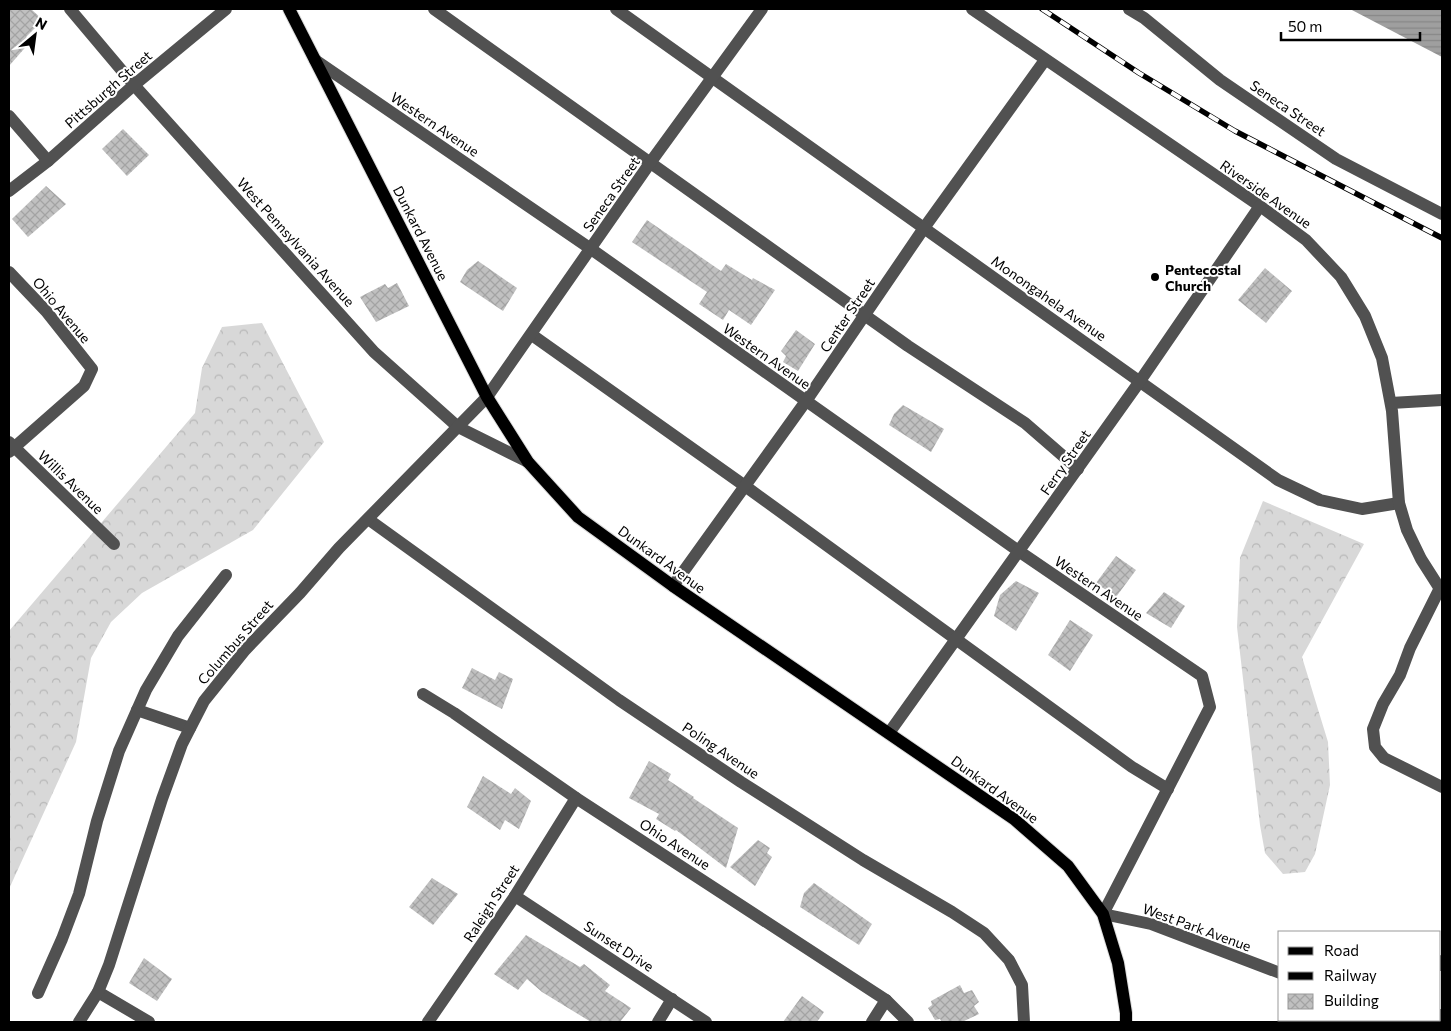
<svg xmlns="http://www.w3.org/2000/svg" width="1451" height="1031" font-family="Commissioner,sans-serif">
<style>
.forest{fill:url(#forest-crowns)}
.water{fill:url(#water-rules)}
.building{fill:url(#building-cross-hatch)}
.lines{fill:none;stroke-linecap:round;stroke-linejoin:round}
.major-casing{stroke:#dbdbdb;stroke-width:14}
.minor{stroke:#515151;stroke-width:12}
.major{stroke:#000;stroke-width:12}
.rail-casing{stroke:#000;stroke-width:5.5}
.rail{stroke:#fff;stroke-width:4;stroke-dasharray:11;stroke-linecap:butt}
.poi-dot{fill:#000;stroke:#fff;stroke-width:2}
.labels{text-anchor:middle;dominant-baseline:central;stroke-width:4;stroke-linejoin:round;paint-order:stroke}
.street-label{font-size:14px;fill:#000;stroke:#fff}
.poi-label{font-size:14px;font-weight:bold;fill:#000;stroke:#fff;text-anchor:start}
</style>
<defs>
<pattern id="forest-crowns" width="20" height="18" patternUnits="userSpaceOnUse" patternTransform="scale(1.25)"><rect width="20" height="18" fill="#d8d8d8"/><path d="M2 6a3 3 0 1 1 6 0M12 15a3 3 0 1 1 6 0" fill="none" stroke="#b8b8b8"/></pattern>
<pattern id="water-rules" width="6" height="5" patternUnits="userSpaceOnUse" patternTransform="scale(1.25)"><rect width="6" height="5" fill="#9f9f9f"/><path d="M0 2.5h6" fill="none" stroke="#878787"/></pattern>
<pattern id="building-cross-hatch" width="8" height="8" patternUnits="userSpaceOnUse" patternTransform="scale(1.25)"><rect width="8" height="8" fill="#c0c0c0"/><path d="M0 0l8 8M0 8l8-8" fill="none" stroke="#a3a3a3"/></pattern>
</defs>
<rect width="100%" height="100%" fill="#fff"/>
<g class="forest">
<polygon points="262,323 324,442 253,530 142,593 111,622 91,658 76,742 9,889 9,631 195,413 202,368 222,327"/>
<polygon points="1263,501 1364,544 1302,657 1328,742 1330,785 1315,854 1305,872 1283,874 1265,853 1260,825 1237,627 1240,558"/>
</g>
<polygon class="water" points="1350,9 1442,9 1442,57"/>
<g class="building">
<polygon points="9,9 31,9 43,20 26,37 30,42 9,66"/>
<polygon points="123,129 149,155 127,176 102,149"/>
<polygon points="46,186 66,204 28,237 12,219"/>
<polygon points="647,220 721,271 726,264 752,280 753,278 775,290 751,325 729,310 723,320 699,304 707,292 632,242"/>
<polygon points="478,261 517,288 503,311 460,282 467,270"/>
<polygon points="1265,268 1292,291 1266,323 1238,300"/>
<polygon points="397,283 409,306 376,322 360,297 385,284 388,288"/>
<polygon points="796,330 815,344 798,371 783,362 786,356 781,351"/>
<polygon points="903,405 944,429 931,452 889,425 894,414"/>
<polygon points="1116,556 1136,570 1116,597 1096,583"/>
<polygon points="1016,581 1039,593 1016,631 994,616 1000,595"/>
<polygon points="1164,592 1185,606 1171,628 1146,613"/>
<polygon points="1070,620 1093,635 1070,671 1048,655"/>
<polygon points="472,668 495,680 499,672 513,679 502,709 462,688"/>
<polygon points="649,761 671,774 668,780 694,797 693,798 738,828 726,868 676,830 675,831 656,819 659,814 629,798"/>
<polygon points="483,776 511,794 515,788 531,801 519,829 505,820 500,830 467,807"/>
<polygon points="758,840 770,848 767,853 772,857 755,886 730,867"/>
<polygon points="432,878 458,894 433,925 409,907"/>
<polygon points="814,883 872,924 859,945 800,907 804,893"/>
<polygon points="526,935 580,967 584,964 610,985 605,991 631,1008 620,1022 591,1022 542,992 527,979 518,990 494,974"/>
<polygon points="144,958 172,979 157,1001 129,983"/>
<polygon points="960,985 964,993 972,990 979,1002 974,1006 979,1014 962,1022 942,1022 940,1019 935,1020 928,1008 932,1005 931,1001"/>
<polygon points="802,996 824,1012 817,1022 783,1022"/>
</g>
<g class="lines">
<defs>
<polyline id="major" points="289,9 487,397 528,462 578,517 673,586 1014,819 1068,866 1103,914 1118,963 1126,1013 1126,1022"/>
</defs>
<use href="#major" class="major-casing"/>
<g class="minor">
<polyline points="70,9 134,85 374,352 458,427 528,462"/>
<polyline points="434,9 908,346 1025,423 1078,469"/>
<polyline points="616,9 1278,480 1320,500 1362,509 1399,503"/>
<polyline points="972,9 1260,206 1306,240 1341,277 1365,316 1382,358 1392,411 1399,503 1407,530 1421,559 1442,592"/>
<polyline points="1129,9 1144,18 1220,80 1336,159 1442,214"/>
<polyline points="315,60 591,249 1020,552 1202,676 1210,707 1103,914 1151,924 1280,973"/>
<polyline points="9,116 48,161"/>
<polyline points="9,191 48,161 134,85 226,9"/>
<polyline points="9,272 46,311 92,369 84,386 9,452"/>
<polyline points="532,335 745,486 1132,767 1168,789"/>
<polyline points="1391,403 1442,400"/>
<polyline points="9,442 114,544"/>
<polyline points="368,519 619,700 741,782 863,860 952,912 984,933 1009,960 1022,985 1024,1022"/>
<polyline points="673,586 806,401 924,228 1045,60"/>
<polyline points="1439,590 1410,648 1400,675 1383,704 1373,729 1375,747 1384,758 1442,787"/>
<polyline points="423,694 454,713 576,798 886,1000 908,1022"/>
<polyline points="137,710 190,728"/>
<polyline points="889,733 1140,381 1260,206"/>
<polyline points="515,896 706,1022"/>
<polyline points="1440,965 1442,961"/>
<polyline points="98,992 149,1022"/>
<polyline points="38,993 62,939 79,894 97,821 119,751 146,690 178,636 226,575"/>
<polyline points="1440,1015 1442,1015"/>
<polyline points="79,1022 98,992 109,965 162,799 182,744 204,701 245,650 300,593 339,548 487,397 650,163 762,9"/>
<polyline points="428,1022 515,896 576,798"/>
<polyline points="658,1022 672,999"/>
<polyline points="872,1022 886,1000"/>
<polyline points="1404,1022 1406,1020"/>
</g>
<use href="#major" class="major"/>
<defs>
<polyline id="rail" points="1042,9 1139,73 1235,131 1442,238"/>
</defs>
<use href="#rail" class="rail-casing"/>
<use href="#rail" class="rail"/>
</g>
<circle class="poi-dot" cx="1155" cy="277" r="5"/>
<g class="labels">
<g class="street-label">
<text transform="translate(108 89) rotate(-41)">Pittsburgh Street</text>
<text transform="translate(1288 108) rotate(34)">Seneca Street</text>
<text transform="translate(435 124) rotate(34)">Western Avenue</text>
<text transform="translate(611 194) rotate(-55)">Seneca Street</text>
<text transform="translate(1266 194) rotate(35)">Riverside Avenue</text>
<text transform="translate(421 233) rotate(63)">Dunkard Avenue</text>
<text transform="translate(296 242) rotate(48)">West Pennsylvania Avenue</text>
<text transform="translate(1049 298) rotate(35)">Monongahela Avenue</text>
<text transform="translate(62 310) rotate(50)">Ohio Avenue</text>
<text transform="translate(847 315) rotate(-56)">Center Street</text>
<text transform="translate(767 356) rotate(35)">Western Avenue</text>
<text transform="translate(1065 462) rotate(-55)">Ferry Street</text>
<text transform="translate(71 482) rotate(44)">Willis Avenue</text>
<text transform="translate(662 559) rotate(36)">Dunkard Avenue</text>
<text transform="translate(1099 588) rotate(34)">Western Avenue</text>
<text transform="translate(235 642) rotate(-49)">Columbus Street</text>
<text transform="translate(721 750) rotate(34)">Poling Avenue</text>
<text transform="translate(995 789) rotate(36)">Dunkard Avenue</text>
<text transform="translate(675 844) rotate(33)">Ohio Avenue</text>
<text transform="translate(491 903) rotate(-57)">Raleigh Street</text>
<text transform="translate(1197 927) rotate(20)">West Park Avenue</text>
<text transform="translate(619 946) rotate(33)">Sunset Drive</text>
</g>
<g class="poi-label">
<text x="1165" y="269">Pentecostal<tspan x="1165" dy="16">Church</tspan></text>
</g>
</g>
<rect width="1451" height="1031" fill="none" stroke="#000000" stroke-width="20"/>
<rect x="1278" y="931" width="162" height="90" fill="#ffffff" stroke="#999999"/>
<rect x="1288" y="947" width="25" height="8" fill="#000000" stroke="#999999"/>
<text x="1324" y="956" font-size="15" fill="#000000">Road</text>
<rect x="1288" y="972" width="25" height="8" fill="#000000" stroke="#999999"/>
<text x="1324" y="981" font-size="15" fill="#000000">Railway</text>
<rect x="1288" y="994" width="25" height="15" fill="url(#building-cross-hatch)" stroke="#999999"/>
<text x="1324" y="1006" font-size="15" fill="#000000">Building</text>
<g transform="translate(35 35) rotate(29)" stroke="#ffffff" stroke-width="4" paint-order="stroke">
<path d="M0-4L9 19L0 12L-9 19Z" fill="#000000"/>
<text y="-8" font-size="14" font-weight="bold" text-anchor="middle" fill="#000000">N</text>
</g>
<path d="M1281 32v8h139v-8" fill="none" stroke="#000000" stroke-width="2.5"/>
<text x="1288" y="32" font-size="15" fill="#000000" stroke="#ffffff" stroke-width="4" paint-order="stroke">50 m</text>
</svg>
